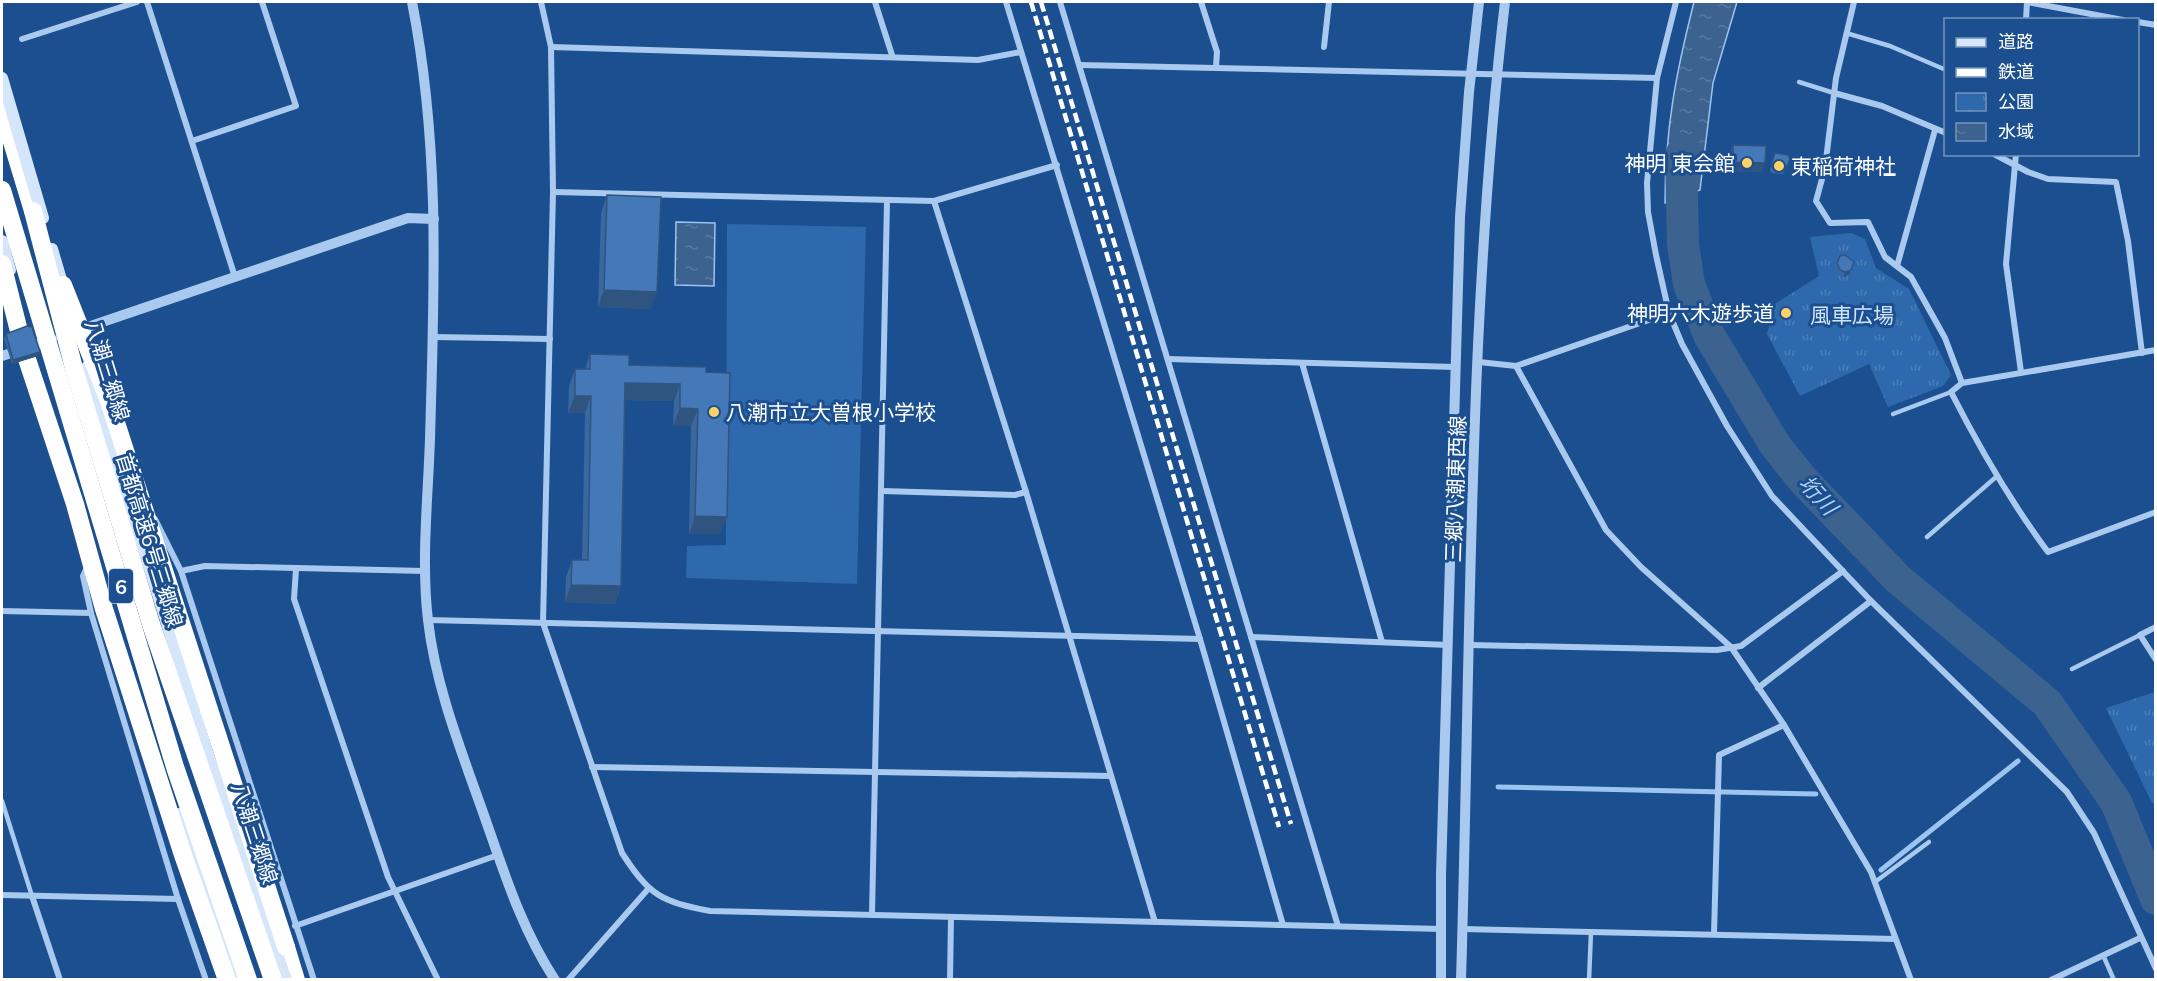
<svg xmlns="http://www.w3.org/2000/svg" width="2157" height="981" font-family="Mulish,'Noto Sans JP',sans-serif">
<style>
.park{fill:url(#park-tufts)}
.garden{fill:#2e69ad}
.water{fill:url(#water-ripples);stroke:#9cc4f0;stroke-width:1.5}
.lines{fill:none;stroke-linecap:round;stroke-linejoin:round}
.stream{stroke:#9cc4f0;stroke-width:5}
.river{stroke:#3c6290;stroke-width:32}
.service{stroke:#a9c9ee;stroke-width:4.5}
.minor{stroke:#a9c9ee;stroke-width:6}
.tertiary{stroke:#a9c9ee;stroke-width:10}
.secondary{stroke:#d6e6fa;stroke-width:12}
.motorway{stroke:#fff;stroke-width:18}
.rail{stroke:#fff;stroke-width:4.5;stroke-dasharray:10 4.5;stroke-linecap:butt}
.secondary-bridge{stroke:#d6e6fa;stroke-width:12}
.motorway-bridge{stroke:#fff;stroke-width:18}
.wall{fill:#3a679d}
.shaded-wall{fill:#305480}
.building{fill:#4478b7;stroke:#305480;stroke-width:1.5}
.poi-dot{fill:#ffd166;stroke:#1b4f8f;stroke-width:2}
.labels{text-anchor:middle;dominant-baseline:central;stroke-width:6;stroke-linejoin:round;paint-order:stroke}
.shield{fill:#1b4f8f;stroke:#bbcadd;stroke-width:1.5}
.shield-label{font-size:20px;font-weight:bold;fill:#fff}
.poi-label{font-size:21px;fill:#fff;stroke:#1b4f8f;text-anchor:end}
.park-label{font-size:21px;fill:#cfe3fa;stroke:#1b4f8f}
.street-label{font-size:21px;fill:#fff;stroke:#1b4f8f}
.water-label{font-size:22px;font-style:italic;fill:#b5d3f5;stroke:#1b4f8f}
</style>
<defs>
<pattern id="park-tufts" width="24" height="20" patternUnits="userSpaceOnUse" patternTransform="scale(1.5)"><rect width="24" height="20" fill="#2e69ad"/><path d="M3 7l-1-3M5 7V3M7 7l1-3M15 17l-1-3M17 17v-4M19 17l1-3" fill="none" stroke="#4d80b9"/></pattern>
<pattern id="water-ripples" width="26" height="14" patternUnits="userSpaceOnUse" patternTransform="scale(1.5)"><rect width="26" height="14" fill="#3c6290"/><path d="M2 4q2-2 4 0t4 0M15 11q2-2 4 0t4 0" fill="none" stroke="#597aa1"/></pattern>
</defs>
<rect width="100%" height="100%" fill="#1b4f8f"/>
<g class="park">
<polygon points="1851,233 1865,239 1876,268 1909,289 1951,375 1943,386 1888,407 1869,364 1800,396 1767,334 1775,304 1819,276 1810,237"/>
<polygon points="2155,692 2156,802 2152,803 2106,708"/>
</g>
<polygon class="garden" points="727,224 866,227 857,584 686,578 687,546 726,545"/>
<g class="water">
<path d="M1694 2H1737L1713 83 1700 190 1665 203C1665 129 1676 73 1694 2Z"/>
<polygon points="676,222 715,223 714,286 675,285"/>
</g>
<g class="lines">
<g class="stream">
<polyline points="1498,787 1816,794"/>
<polyline points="1881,870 2018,761"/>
</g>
<polyline class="river" points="1681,155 1683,244 1689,284 1709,335 1775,445 1804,481 1898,579 2047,703 2116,802 2156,899"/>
<g class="service">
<polyline points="1846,33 1890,46 1946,70"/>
<polyline points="1799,82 1834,93"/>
<polyline points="1893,414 1951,392"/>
<polyline points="1927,537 1996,477"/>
<polyline points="2072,669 2140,635"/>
<polyline points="2,801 32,896"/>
<polyline points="1875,882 1929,842"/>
<polyline points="2103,955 2114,980"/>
<polyline points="1589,980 1591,932"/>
</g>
<g class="minor">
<polyline points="147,2 235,277"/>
<path d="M541 2 551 47 553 192 543 623 622 853C650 896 660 901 710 911L1442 929"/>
<polyline points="875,2 892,55"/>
<polyline points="1006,2 1200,639 1283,925"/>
<polyline points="1060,2 1338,926"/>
<polyline points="1201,2 1217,52 1216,67"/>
<polyline points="1676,2 1657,78 1647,183 1648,212 1656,255 1669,313 1682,344 1727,426 1772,496 1871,601 2067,792 2094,833 2156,969"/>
<polyline points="1854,2 1836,78 1825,168 1816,201 1830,223 1868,222 1885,257 1911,277 1945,338 1962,383 2156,350"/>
<polyline points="2027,2 2123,20"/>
<polyline points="2026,20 2027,2"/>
<polyline points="2138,22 2156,25"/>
<polyline points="22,39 137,2"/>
<polyline points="551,47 978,60 1021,52"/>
<polyline points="1324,47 1329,2"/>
<polyline points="1080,65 1657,78"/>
<polyline points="1834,93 1882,106 1946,133"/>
<polyline points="192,141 296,106 262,2"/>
<polyline points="1994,154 2028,172 2048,179 2116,182 2128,241 2142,353"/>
<polyline points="2016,154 2006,264 2021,372"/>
<polyline points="553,192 934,201 1057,165"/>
<polyline points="934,201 1026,492 1155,922"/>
<polyline points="1897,266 1935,130"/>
<polyline points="432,337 550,339"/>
<polyline points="1168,359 1455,367"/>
<polyline points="1479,362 1516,366 1669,313"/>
<polyline points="1302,363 1382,642"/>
<polyline points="1516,366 1606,530 1641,567 1731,647 1784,725 1871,872 1911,980"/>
<path d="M1962 383 1951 392C1980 449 2010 501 2048 552L2156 512"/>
<polyline points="882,491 1015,495 1026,492"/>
<polyline points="155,519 181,571 314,980"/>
<polyline points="88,565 83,576 91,613 178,899 206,980"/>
<polyline points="296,569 294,599 388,877 438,980"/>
<polyline points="181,571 205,566 425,571"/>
<polyline points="2,611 91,613"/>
<polyline points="428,620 1200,639"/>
<polyline points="2156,627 2140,635 2156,660"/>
<polyline points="1251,637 1448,645"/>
<polyline points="1470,645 1717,650 1741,646 1843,571"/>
<polyline points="1758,688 1871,601"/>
<polyline points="592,767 1111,776"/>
<polyline points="2,895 178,899"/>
<polyline points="32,896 60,980"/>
<polyline points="872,915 887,202"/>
<polyline points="295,926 498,855"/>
<polyline points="1463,929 1895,939"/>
<polyline points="1714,934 1719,755 1784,725"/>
<polyline points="568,980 649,888"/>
<polyline points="950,980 951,917"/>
<polyline points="2051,980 2140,938"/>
</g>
<g class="tertiary">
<path d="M412 2C441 149 434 290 430 439 428 498 421 561 428 620 435 683 459 745 480 804 502 865 519 925 555 980"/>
<polyline points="76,331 408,218 434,219"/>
<polyline points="2,356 52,339"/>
<polyline points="1441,980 1441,875 1460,217 1469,92 1479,2"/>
<path d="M1461 980C1471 654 1467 325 1505 2"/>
</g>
<g class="secondary">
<polyline points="2,241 10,270"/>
<polyline points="179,814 238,980"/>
</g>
<g class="motorway">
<polyline points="2,109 33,211"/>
<polyline points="286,947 296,980"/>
</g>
<g class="rail">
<polyline points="1031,2 1279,827"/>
<polyline points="1041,2 1291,824"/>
</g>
<g class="secondary-bridge">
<polyline points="2,78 43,218"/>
<polyline points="52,249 64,290"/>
<polyline points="87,367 208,755 286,980"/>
</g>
<g class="motorway-bridge">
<polyline points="2,190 175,767 248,980"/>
<polyline points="33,211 75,372 151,624 273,980"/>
<polyline points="2,264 23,347 75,504 104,609 183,855 227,980"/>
<polyline points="63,285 109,401 286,947"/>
</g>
</g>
<g class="wall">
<polygon points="1733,145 1762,172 1729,171 1730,154"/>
<polygon points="1775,153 1790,159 1783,174 1771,173 1770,169"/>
<polygon points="607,195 651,309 598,307 601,213"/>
<polygon points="1837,263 1849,275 1843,277 1838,275 1835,268"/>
<polygon points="6,334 40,352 38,356 12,364 4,339"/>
<polygon points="590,354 629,365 706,372 720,534 689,534 691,426 673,426 674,401 625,400 621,586 615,604 565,602 566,577 572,560 582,560 585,413 568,413 569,386 575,369 585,369"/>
</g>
<g class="shaded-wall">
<polygon points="1733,162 1765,163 1762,172 1729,171"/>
<polygon points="1851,270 1849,275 1843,277 1845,272"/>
<polygon points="604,290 657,292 651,309 598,307"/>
<polygon points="40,352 38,356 12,364 13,360"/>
<polygon points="625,383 680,384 674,401 619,400"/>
<polygon points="575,396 591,396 585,413 568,413"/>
<polygon points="680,408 698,409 691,426 673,426"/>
<polygon points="695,516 727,517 720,534 689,534"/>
<polygon points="571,585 621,586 615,604 565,602"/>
</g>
<g class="building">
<polygon points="1733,145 1766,146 1765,163 1733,162"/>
<polygon points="1775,153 1788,155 1790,159 1785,170 1773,168 1771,165"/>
<polygon points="607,195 661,197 657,292 604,290"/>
<polygon points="1845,255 1854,262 1851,270 1845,272 1840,270 1837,263 1840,256"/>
<polygon points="27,326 32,327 40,352 13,360 6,334"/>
<polygon points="590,354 629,355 629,365 706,367 706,372 730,373 727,517 695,516 698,409 680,408 680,384 625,383 621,586 571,585 572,560 588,560 591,396 575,396 575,369 590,369"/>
</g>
<g class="poi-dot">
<circle cx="1747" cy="163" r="6"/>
<circle cx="1779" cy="166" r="6"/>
<circle cx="1786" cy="313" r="6"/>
<circle cx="714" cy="412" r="6"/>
</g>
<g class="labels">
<rect class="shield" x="109" y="569" width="24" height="34" rx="4.5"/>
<g class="shield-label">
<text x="121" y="586">6</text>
</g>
<g class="poi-label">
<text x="1735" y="163">神明 東会館</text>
<text x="1791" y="166" text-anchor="start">東稲荷神社</text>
<text x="1774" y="313">神明六木遊歩道</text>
<text x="726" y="412" text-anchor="start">八潮市立大曽根小学校</text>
</g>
<g class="park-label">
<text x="1852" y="315">風車広場</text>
</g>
<g class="street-label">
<text transform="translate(108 370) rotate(73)">八潮三郷線</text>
<text transform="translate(1455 489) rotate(-88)">三郷八潮東西線</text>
<text transform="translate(150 540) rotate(73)">首都高速6号三郷線</text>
<text transform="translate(255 833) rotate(72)">八潮三郷線</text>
</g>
<g class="water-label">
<text transform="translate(1818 495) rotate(47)">垳川</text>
</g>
</g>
<rect width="2157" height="981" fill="none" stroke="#ffffff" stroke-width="6"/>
<rect x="1944" y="18" width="195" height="138" fill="#1b4f8f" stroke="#7695bc" stroke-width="1.5"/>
<rect x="1956" y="38" width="30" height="9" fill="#d6e6fa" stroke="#7695bc" stroke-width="1.5"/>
<text x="1998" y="48" font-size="18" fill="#ffffff">道路</text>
<rect x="1956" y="68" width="30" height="9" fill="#ffffff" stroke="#7695bc" stroke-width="1.5"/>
<text x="1998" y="78" font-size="18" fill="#ffffff">鉄道</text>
<rect x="1956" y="93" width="30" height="18" fill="url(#park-tufts)" stroke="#7695bc" stroke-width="1.5"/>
<text x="1998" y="108" font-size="18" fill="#ffffff">公園</text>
<rect x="1956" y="123" width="30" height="18" fill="url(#water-ripples)" stroke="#7695bc" stroke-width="1.5"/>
<text x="1998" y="138" font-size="18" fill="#ffffff">水域</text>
</svg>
